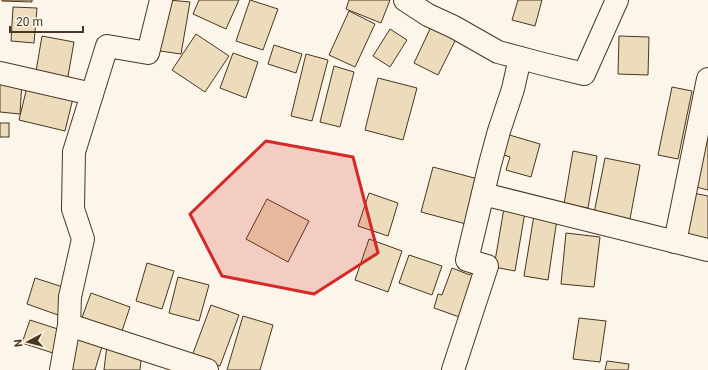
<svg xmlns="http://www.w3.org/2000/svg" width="708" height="370" font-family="Roboto,sans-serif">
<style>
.building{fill:#ecdcbc;stroke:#4a3520}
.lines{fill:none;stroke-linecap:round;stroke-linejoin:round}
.minor-casing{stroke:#4a3520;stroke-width:24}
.minor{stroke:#fbf6e9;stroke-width:22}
.marked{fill:#d62828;fill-opacity:0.2;stroke:#d62828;stroke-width:3;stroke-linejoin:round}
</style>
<rect width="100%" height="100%" fill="#fbf6e9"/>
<g class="building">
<polygon points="2,0 32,0 32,2 2,1"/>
<polygon points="169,0 190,2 181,54 160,51"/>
<polygon points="199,0 239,0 226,29 193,14"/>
<polygon points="250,0 278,9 263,50 236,41"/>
<polygon points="349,0 390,0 381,23 346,9"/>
<polygon points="518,0 542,0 535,26 512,20"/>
<polygon points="13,7 37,8 34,43 11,41"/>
<polygon points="349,11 375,24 355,67 329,55"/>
<polygon points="431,27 456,39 438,75 414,63"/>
<polygon points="390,29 407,40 390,67 373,56"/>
<polygon points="196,34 229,56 205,92 172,70"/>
<polygon points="42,36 74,42 67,82 35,77"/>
<polygon points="619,36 649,37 648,75 618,74"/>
<polygon points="274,45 302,54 296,73 268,64"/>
<polygon points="233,53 258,62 246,98 220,88"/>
<polygon points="306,54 328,60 312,121 291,116"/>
<polygon points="334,66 354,72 340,127 320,122"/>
<polygon points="0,78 22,80 20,114 0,112"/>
<polygon points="378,78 417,88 403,140 365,130"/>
<polygon points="28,83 74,94 65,131 19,120"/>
<polygon points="672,87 692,91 678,159 658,155"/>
<rect x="0" y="123" width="9" height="14"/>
<polygon points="506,134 540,144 531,177 506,170 510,157 501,154"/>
<polygon points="698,137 708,140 708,190 688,185"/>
<polygon points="573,151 597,156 588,208 564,204"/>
<polygon points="605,158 640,165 630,219 594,213"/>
<polygon points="433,167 478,179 466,224 421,212"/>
<polygon points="688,192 708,196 708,239 680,233"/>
<polygon points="369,193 398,203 388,236 358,226"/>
<polygon points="267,199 309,221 288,262 246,239"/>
<polygon points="504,208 525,212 515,271 494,267"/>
<polygon points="534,215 557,219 548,280 524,276"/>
<polygon points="566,233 600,237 594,287 561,284"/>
<polygon points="369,239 402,251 388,292 355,280"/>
<polygon points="409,255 442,266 432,295 399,283"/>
<polygon points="147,263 174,271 162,309 136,301"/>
<polygon points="473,265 483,269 465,319 434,308 438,294 442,295 452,268 470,275"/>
<polygon points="178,277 209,285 199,321 169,313"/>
<polygon points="35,278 66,288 58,315 27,304"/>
<polygon points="91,293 130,307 120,337 80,323"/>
<polygon points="211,305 239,315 220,366 192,356"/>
<polygon points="243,316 273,325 260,370 227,370"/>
<polygon points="579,318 606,321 600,362 573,359"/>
<polygon points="30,320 67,332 59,355 22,343"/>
<polygon points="74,330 104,340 95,370 61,370"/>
<polygon points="107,345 142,349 140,370 104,370"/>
<polygon points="607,361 629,364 628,370 605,370"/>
</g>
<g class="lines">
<defs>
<g id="minor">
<polyline points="405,0 428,15 454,27 498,52 543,64 584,74 617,0"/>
<polyline points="0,73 92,94"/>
<polyline points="483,194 708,250"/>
<polyline points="675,242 708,79"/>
<polyline points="69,325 207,370"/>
<polyline points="61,370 69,325 70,297 83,239 73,209 74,152 107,46 148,53 161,0"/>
<polyline points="453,370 487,266 467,260 490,164 499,131 513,89 520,58"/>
</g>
</defs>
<use href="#minor" class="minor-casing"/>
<use href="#minor" class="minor"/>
</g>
<path class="marked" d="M266 141 353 157 378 253 314 294 222 276 190 214Z"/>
<g transform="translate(28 342) rotate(263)" stroke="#fbf6e9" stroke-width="3" paint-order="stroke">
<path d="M0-3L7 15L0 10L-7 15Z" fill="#4a3520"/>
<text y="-6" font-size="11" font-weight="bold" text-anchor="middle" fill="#4a3520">N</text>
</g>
<path d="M10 26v6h73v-6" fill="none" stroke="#4a3520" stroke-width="2"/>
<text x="16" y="26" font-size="12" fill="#4a3520" stroke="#fbf6e9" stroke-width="3" paint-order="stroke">20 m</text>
</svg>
